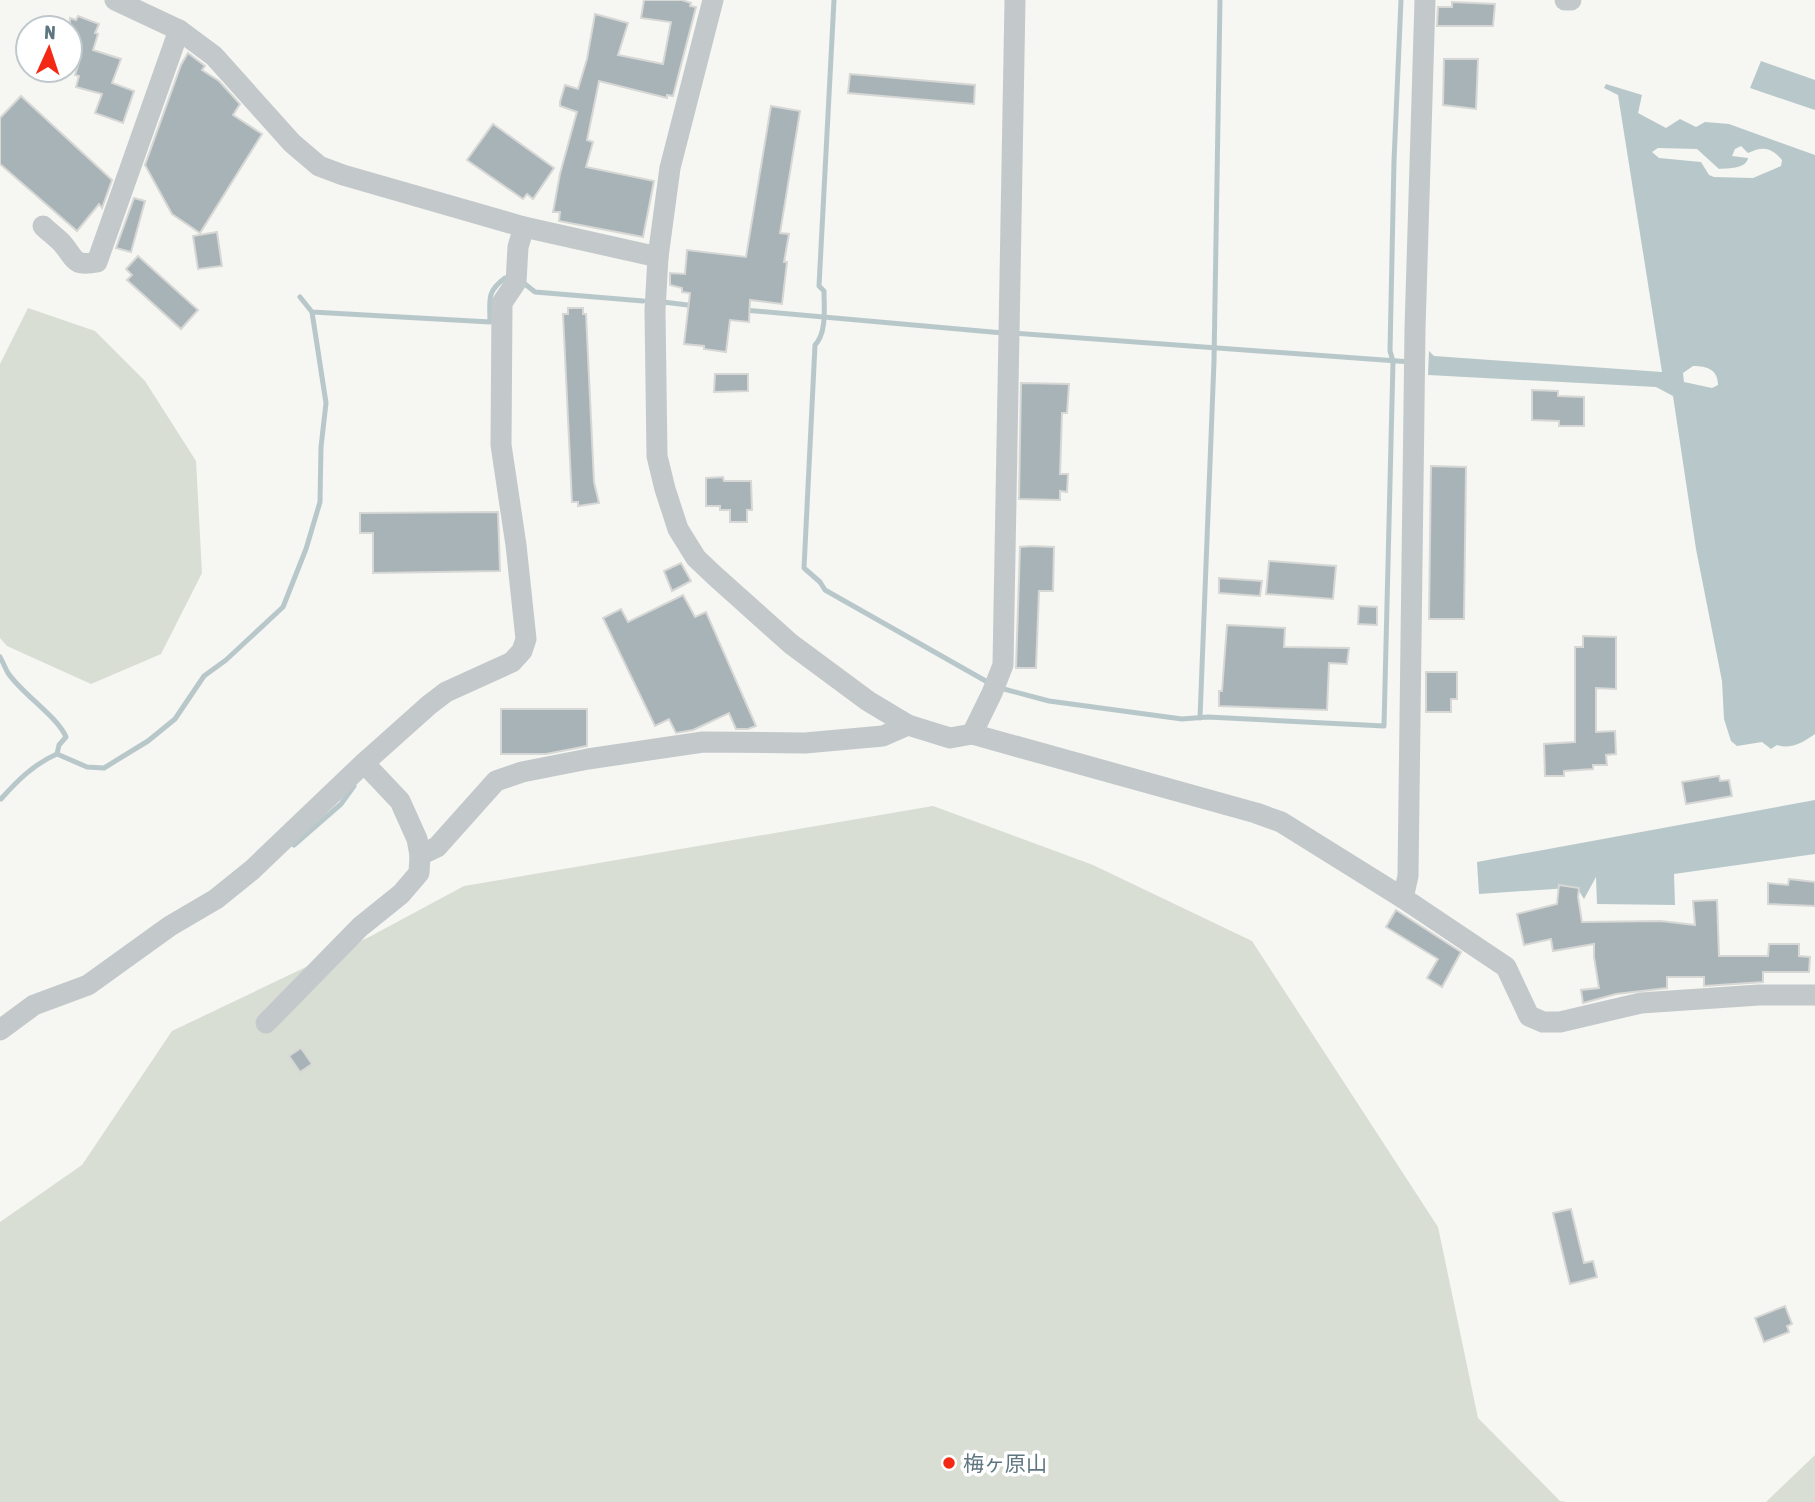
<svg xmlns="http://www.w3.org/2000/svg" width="1815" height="1502" font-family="'Asap Condensed','Noto Sans JP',sans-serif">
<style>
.green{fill:#d8ded3}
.water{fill:#b8c8ca;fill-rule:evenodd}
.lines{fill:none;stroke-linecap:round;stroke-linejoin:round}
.stream{stroke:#b8c8ca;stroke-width:5}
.building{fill:#a7b3b7;stroke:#d7d7d5;stroke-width:2}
.street{stroke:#c3c8cb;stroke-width:21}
.poi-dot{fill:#f32915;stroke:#fff;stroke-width:2.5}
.labels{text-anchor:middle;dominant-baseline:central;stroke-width:7;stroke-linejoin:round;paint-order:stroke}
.poi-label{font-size:21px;fill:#5e7680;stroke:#fff;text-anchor:start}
</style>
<rect width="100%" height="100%" fill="#f6f6f2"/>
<g class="green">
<polygon points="28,308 95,331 145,381 196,461 202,573 161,654 91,684 7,646 0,638 0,364"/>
<polygon points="933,806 1093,865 1252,941 1438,1227 1478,1418 1560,1501 1566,1502 0,1502 0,1222 82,1165 172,1031 371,936 464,886"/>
<polygon points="1815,1455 1815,1502 1766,1502"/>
</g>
<g class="water">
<polygon points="1761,61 1815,80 1815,110 1750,88"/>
<path d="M1606 84 1642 95 1638 113 1666 128 1680 119 1696 127 1705 122 1729 124 1815 155V734C1804 742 1790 750 1777 745L1771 749 1762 742 1737 746 1731 741 1724 719 1722 681 1696 549 1673 396 1656 387 1428 375 1429 351 1434 356 1662 372 1618 95 1604 88ZM1741 146 1748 153C1763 146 1771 147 1782 160L1781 166 1753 178 1714 177 1709 175 1701 162 1659 158 1652 152 1658 148 1697 149 1719 169C1729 168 1746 169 1748 158L1732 156 1735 149ZM1693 366C1708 366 1718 370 1718 385L1712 388 1684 382 1683 373Z"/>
<polygon points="1815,800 1815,854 1674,874 1675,905 1597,904 1596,877 1584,899 1579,891 1569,888 1479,894 1477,862"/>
</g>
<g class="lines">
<g class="stream">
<path d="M834 0 819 286 824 291C824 307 827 333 815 345L804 568 820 582 825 590 991 684"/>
<polyline points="525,284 535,292 643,301"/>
<path d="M300 297 312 312 490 322C490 300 486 292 505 278L512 279"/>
<polyline points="663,302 696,306"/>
<polyline points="744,310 1003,333"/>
<polyline points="1012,333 1411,362"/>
<path d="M0 657C3 662 5 668 8 673 22 694 57 716 66 737L59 745 57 754"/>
<polyline points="1000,688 1049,701 1182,719 1208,717 1384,726 1393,361 1390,351 1394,161 1401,0"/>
<polyline points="1200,718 1214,361 1220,0"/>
<path d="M1 799C18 780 34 764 57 754L87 767 104 768 148 741 175 719 204 676 226 660 283 607 306 549 320 502 321 447 326 403 312 312"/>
<polyline points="294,845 341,804 354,786"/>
</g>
</g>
<g class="building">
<polygon points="644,0 682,0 691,3 690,6 696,7 673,96 667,95 667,98 599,81 587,140 593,142 586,167 654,181 643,237 559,221 560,212 553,212 560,174 577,112 560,106 560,102 565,85 578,89 587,59 595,14 628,23 618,55 663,64 671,22 641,18"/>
<polygon points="1452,2 1495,4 1493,26 1437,26 1438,7 1452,7"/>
<polygon points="78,16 99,24 95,33 98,34 93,50 121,59 112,83 134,91 123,123 95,113 102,94 76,87 79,76 75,75 81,56 70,52 70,18 76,20"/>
<polygon points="188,53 205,66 202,70 219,81 240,104 233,115 262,134 200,233 172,214 145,165 181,65"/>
<polygon points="1444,59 1478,59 1476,109 1443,105"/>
<polygon points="850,74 975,85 974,104 848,93"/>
<polygon points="21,96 112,180 102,208 99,204 77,231 0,164 0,118"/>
<polygon points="771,106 800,111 780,233 789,234 784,262 787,262 782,304 750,300 749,322 730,320 726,352 704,349 704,346 684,344 690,293 682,292 682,288 670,285 670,273 685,274 687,250 746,257"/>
<polygon points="493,124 554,168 533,199 527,194 523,199 467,160"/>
<polygon points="134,198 145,201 131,252 116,248"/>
<polygon points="217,232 222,266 198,269 193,236"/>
<polygon points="138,256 198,310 181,329 127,280 132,275 126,269"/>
<polygon points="568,308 583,308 583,314 586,314 594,482 599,503 578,506 578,502 572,502 563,314 568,314"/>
<polygon points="715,374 748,374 748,391 714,392"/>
<polygon points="1021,383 1069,384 1067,413 1062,413 1060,474 1068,474 1067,492 1060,491 1060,500 1019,499"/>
<polygon points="1532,390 1558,391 1558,396 1584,397 1584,426 1559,426 1559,421 1532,420"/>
<polygon points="1431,466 1466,467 1464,619 1429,619"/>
<polygon points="723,477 724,481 751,481 752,510 747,510 747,522 730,522 730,510 720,510 720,506 706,506 706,478"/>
<polygon points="498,512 500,571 373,573 373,533 360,533 360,513"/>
<polygon points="1031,546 1054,547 1053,591 1039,591 1036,668 1016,668 1020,547"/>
<polygon points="1269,561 1336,566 1333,599 1266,594"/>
<polygon points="681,563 691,581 672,591 664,571"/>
<polygon points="1219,578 1262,581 1260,596 1219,593"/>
<polygon points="683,595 695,617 706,612 756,726 748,729 736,729 729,713 693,730 676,733 669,719 655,726 603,618 621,609 628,622"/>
<polygon points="1359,606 1377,607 1377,625 1358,624"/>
<polygon points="1227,625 1285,628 1284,647 1349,648 1347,664 1329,663 1327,710 1219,706 1219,691 1222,691"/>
<polygon points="1583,636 1616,637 1616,689 1596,688 1596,732 1615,731 1616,754 1606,755 1607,765 1593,765 1593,769 1564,771 1564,776 1545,776 1544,744 1575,742 1575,647 1583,647"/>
<polygon points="1426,672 1457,672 1457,699 1451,699 1451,712 1426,712"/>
<polygon points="501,709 587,709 587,746 546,754 501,754"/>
<polygon points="1719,776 1720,781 1729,780 1732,796 1686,804 1682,782"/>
<polygon points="1789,879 1815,882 1815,906 1768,904 1768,883 1788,885"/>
<polygon points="1559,885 1579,888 1578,897 1582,922 1661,921 1695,925 1693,901 1717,900 1719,956 1768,956 1769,944 1799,944 1799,956 1810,957 1809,972 1763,972 1763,982 1704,986 1704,977 1667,977 1667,988 1616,994 1583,1003 1581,990 1599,988 1594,957 1594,944 1553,951 1551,939 1524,945 1517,914 1557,904"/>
<polygon points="1396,910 1461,952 1442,987 1427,978 1438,959 1386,927"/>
<polygon points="301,1048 312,1064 300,1072 289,1056"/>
<polygon points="1571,1209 1584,1263 1593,1261 1597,1277 1570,1284 1553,1213"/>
<polygon points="1785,1306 1792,1324 1787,1326 1789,1332 1764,1342 1755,1318"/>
</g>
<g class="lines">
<g class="street">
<polyline points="115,0 179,30 214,56 292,143 319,166 343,175 524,227 658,257"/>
<polyline points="713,0 670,168 658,257 655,310 657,456 665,489 678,529 696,558 715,576 791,644 868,701 908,725 950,738 972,734 1256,813 1281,822 1403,898 1506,967 1529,1016 1543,1022 1560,1022 1641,1003 1759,995 1815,995"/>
<polyline points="1565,0 1571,0"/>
<path d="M43 226C49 232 55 236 61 242 76 258 71 267 97 262L179 30"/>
<polyline points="972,734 992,693 1003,665 1015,0"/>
<polyline points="420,855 437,847 496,781 522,772 588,759 703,742 805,743 883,736 908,725"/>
<polyline points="1403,898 1408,876 1415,329 1425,0"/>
<polyline points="266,1023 360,927 401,894 419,873 420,855 417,839 400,801 364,763"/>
<polyline points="0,1030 34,1005 88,985 170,926 216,899 252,870 364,763 429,705 446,692 512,662 522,651 526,639 516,545 501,445 502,303 516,282 518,247 524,227"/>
</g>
</g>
<circle class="poi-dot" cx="949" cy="1463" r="7"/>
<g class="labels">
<g class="poi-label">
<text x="963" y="1463">梅ヶ原山</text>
</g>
</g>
<g transform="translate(49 49) rotate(3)"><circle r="33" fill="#ffffff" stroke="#bfc8cc" stroke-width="2"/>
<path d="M0-5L12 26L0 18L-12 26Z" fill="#f32915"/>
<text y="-10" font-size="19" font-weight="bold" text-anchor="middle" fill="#5e7680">N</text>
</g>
</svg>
